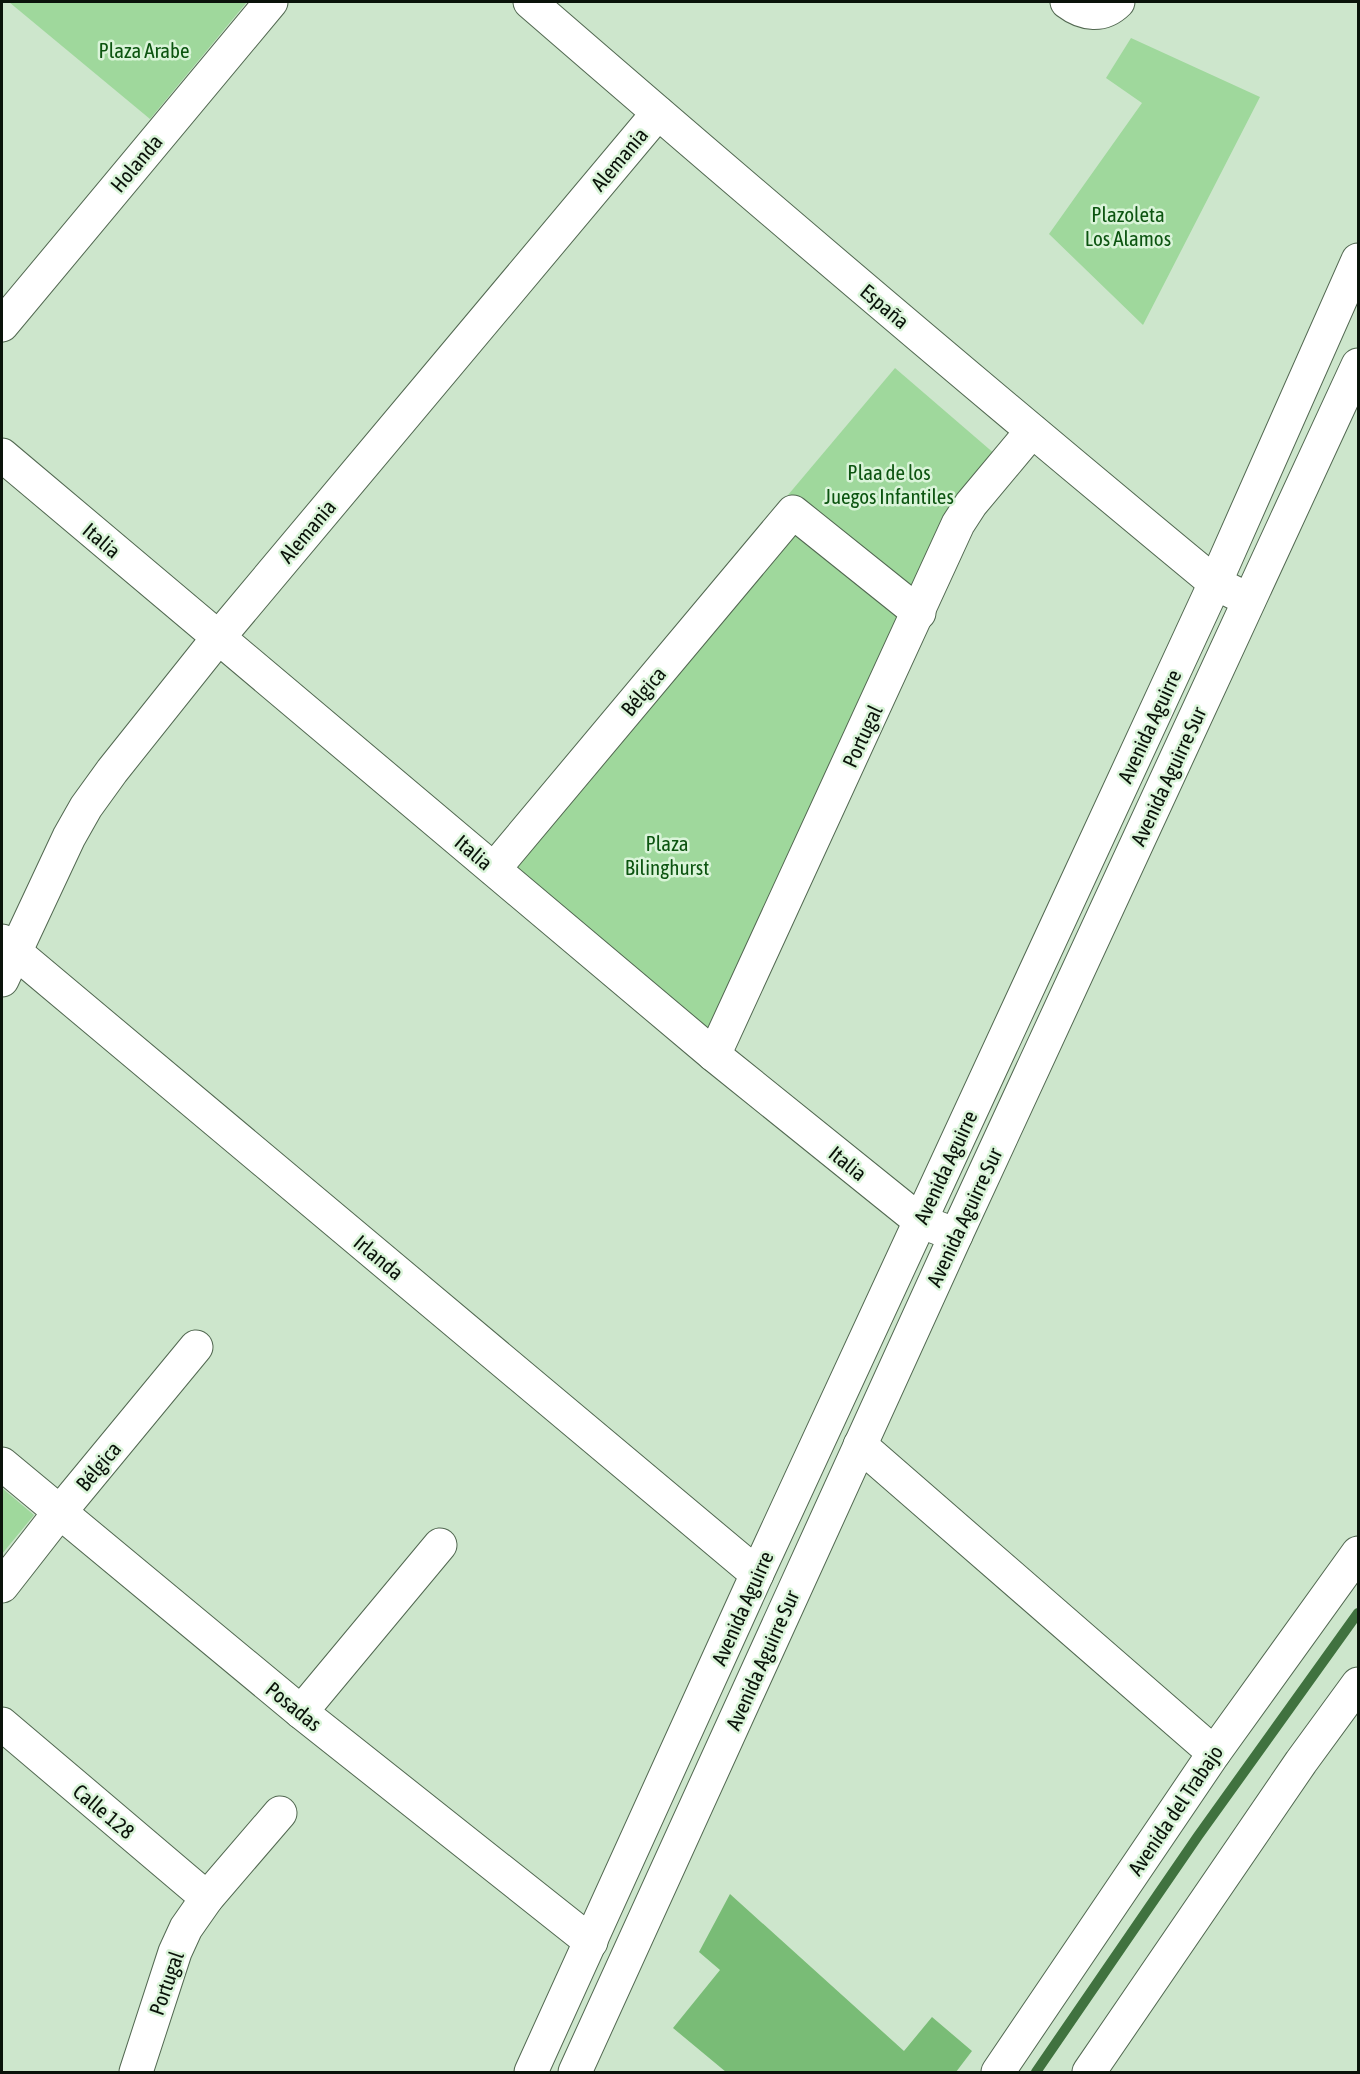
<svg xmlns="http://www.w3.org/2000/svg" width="1360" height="2074" font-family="'Asap Condensed',sans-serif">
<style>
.green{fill:#9fd89c}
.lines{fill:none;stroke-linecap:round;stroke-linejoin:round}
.stream{stroke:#40723f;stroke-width:10}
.building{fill:#79bc76}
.minor-casing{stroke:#526851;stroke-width:35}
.major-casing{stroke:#526851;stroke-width:35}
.minor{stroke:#fff;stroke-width:33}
.major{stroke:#fff;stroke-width:33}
.labels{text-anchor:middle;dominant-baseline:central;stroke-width:5;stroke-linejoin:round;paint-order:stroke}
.park-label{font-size:21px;fill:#0c5410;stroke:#daf4d9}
.street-label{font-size:21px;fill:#0a130a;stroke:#daf4d9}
</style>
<rect width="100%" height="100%" fill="#cde6cc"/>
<g class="green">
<polygon points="9,2 247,2 150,119"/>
<polygon points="1131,38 1260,97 1143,325 1049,234 1142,103 1106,78"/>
<polygon points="895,368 996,455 913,601 788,495"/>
<polygon points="792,529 905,617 706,1037 507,870"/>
<polygon points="2,1488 34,1515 2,1554"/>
</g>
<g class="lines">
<polyline class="stream" points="1036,2072 1198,1836 1358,1613"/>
</g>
<polygon class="building" points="730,1894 904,2051 932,2017 972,2051 956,2072 726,2072 673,2028 720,1970 699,1952"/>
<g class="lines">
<defs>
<g id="minor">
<path d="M530 2C756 198 984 392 1215 583L1249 600"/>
<path d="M1067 2C1084 15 1103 17 1118 2"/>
<polyline points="2,325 271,2"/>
<polyline points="2,455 714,1055 920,1221 956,1235"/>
<polyline points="494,869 793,512 919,613"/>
<polyline points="2,941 757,1574"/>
<polyline points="2,980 69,837 86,807 112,771 218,638 658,113"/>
<polyline points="714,1055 958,524 971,504 1032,431"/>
<polyline points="860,1445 1214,1753"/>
<polyline points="2,1464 301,1712 591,1942"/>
<polyline points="2,1586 59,1513 196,1347"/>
<polyline points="301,1712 440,1545"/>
<polyline points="2,1724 207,1898"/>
<polyline points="136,2072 175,1952 186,1928 207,1898 280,1813"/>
<polyline points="998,2072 1214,1753 1358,1553"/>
<polyline points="1089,2072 1301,1762 1358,1684"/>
</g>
<g id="major">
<polyline points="531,2072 757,1574 1215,583 1358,260"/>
<polyline points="575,2072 956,1235 1358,365"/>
</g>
</defs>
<use href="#minor" class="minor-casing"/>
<use href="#major" class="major-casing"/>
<use href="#minor" class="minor"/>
<use href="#major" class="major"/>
</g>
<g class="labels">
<g class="park-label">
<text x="144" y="50">Plaza Arabe</text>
<text x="1128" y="214">Plazoleta<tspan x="1128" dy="24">Los Alamos</tspan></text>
<text x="889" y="472">Plaa de los<tspan x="889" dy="24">Juegos Infantiles</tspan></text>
<text x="667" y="843">Plaza<tspan x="667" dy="24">Bilinghurst</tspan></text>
</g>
<g class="street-label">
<text transform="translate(619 159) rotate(-50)">Alemania</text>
<text transform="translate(136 163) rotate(-50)">Holanda</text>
<text transform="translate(885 306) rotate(40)">España</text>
<text transform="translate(307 531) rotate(-50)">Alemania</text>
<text transform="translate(102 540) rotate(40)">Italia</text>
<text transform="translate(643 691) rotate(-50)">Bélgica</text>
<text transform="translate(1149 726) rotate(-65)">Avenida Aguirre</text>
<text transform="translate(862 736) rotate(-65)">Portugal</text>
<text transform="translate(1168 776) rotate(-65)">Avenida Aguirre Sur</text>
<text transform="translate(474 852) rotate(40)">Italia</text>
<text transform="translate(848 1163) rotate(39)">Italia</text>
<text transform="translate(945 1167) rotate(-65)">Avenida Aguirre</text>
<text transform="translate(964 1217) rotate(-65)">Avenida Aguirre Sur</text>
<text transform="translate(379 1257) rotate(40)">Irlanda</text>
<text transform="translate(98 1466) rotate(-50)">Bélgica</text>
<text transform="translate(742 1608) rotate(-66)">Avenida Aguirre</text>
<text transform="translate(762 1660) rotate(-66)">Avenida Aguirre Sur</text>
<text transform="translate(294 1706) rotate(39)">Posadas</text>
<text transform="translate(1175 1810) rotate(-56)">Avenida del Trabajo</text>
<text transform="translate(104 1811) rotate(40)">Calle 128</text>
<text transform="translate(166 1983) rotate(-71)">Portugal</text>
</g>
</g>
<rect width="1360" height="2074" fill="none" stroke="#0a130a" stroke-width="6"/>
</svg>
